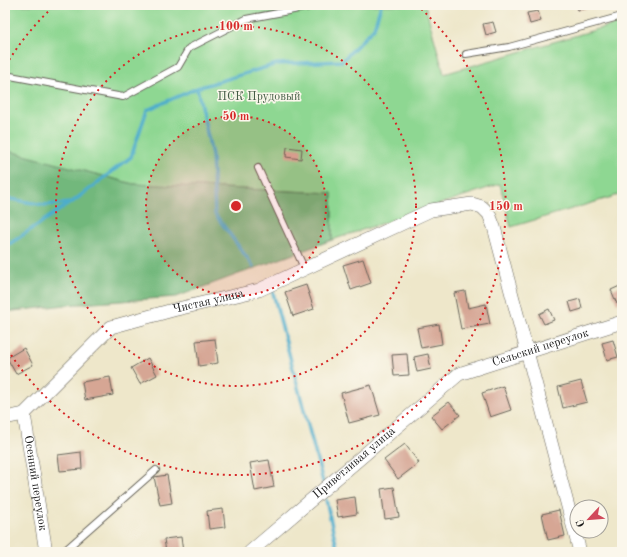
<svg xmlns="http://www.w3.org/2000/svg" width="627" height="557" font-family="'Old Standard TT',serif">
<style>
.green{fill:#8ed792;stroke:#557a57}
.forest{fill:#72b87c;stroke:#476a4c}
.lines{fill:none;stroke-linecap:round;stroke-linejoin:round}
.stream{stroke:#4dadcc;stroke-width:3.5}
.building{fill:#d6a694}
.service-casing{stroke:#666359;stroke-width:8}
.minor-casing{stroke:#666359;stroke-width:14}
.service{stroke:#fff;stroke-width:6}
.minor{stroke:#fff;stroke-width:13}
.ring{fill:none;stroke:#d62828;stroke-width:2;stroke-dasharray:2 4}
.labels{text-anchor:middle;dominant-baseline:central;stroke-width:3;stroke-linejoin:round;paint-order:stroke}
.park-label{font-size:12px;fill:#445d45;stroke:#fbf7ec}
.street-label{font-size:12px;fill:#1c1c1c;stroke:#fbf7ec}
.centre{fill:#d62828;stroke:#fbf7ec;stroke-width:2}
.ring-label{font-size:12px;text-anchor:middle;font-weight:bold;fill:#d62828;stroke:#fbf7ec;stroke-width:3;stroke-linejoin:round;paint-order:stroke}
</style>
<rect width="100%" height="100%" fill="#fbf7ec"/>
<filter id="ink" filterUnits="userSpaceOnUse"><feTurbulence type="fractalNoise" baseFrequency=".025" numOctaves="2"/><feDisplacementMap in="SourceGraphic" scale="8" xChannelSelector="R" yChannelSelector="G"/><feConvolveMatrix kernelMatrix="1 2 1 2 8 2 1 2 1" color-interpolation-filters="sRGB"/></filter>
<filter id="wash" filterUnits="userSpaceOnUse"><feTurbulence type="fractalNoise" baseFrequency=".012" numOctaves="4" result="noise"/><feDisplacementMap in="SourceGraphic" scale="16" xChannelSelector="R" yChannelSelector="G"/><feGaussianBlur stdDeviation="0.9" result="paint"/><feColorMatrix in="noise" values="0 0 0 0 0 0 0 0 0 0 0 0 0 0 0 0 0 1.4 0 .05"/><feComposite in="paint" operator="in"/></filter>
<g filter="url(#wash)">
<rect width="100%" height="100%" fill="#eee7ca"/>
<polygon class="green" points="5,5 425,5 444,74 622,22 622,194 511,227 500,184 332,240 332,193 133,184 5,150"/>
<polygon class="forest" points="5,150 133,184 332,193 332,240 176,297 66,305 5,312"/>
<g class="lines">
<g class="stream">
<polyline points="197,88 212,155 215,214 253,266"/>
<polyline points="5,198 44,205 71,203 131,157 147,110 197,88 277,64 342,61 374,28 381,5"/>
<polyline points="5,247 70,203"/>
<polyline points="272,289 323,482"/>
<polyline points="326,500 338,552"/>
</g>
</g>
<g id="blocks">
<g class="building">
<polygon points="576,5 587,5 588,8 578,10"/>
<polygon points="538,11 541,21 530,24 527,13"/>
<polygon points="493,22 496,32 486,35 483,24"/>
<polygon points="287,147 302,149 301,159 286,157"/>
<polygon points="363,259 371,283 351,290 343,265"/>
<polygon points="306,285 314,309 293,316 285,292"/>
<polygon points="622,285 622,301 617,304 611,290"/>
<polygon points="465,291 468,308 486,304 490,324 461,329 454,293"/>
<polygon points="580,299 582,309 572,312 569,302"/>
<polygon points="549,309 554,320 544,324 539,314"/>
<polygon points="439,324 442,344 421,348 417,328"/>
<polygon points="215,339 218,363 199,366 196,341"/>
<polygon points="613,340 618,357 607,360 602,343"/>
<polygon points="24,348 33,365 16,374 7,358"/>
<polygon points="407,354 409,375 394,376 392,355"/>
<polygon points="428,354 431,369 417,372 414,357"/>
<polygon points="148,358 157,375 140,384 131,368"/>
<polygon points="110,377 113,395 85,400 82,382"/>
<polygon points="581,381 587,402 563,408 558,387"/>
<polygon points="371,385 380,415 349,423 341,393"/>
<polygon points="503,386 511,410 490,417 482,393"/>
<polygon points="449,402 460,415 442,429 431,416"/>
<polygon points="405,444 419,463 398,479 384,460"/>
<polygon points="81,452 82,469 60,471 58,455"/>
<polygon points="269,460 274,487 255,491 250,463"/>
<polygon points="167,475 172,503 160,505 154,477"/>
<polygon points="394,487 399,517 385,519 381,489"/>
<polygon points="355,497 357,514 338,517 335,500"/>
<polygon points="223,509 225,527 209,529 207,511"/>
<polygon points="559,510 565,536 548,540 542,514"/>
<polygon points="181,537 183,552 166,552 164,539"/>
<polygon points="285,547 286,552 271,552"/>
</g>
</g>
</g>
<g filter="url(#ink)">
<use href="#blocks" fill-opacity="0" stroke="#666359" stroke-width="1"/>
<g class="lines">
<defs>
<g id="service">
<polyline points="466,54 509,47 622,16"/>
<polyline points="5,75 123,97 178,67 189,48 246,19 320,5"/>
<polyline points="258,168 305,270"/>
<polyline points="63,552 156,470"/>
</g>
<g id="minor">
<path id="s1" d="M24 414 46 552"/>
<path id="s2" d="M5 418 24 414 111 327 173 310 259 290 431 210 472 204 482 207 489 214 494 227 580 552"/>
<path id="s3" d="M250 552 459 374 622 322"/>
</g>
</defs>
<use href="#service" class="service-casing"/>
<use href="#minor" class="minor-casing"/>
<use href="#service" class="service"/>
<use href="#minor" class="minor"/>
</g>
</g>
<circle cx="236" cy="206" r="90" fill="#d62828" fill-opacity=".12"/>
<g class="ring">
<circle cx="236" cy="206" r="90"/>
<circle cx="236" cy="206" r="180"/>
<path d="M6 65A270 270 0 0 1 55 5M417 5A270 270 0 1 1 6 347"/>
</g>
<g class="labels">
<g class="park-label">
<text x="259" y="97">ПСК Прудовый</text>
</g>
<g class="street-label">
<text stroke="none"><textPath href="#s2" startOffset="243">Чистая улица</textPath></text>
<text stroke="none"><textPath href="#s3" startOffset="360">Сельский переулок</textPath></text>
<text stroke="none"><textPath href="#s3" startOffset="137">Приветливая улица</textPath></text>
<text stroke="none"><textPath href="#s1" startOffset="70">Осенний переулок</textPath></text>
</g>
</g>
<circle cx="236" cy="206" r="6" class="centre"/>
<g class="ring-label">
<text x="236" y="30">100 m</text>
<text x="236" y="120">50 m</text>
<text x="506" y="210">150 m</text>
</g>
<rect width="627" height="557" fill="none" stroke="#fbf7ec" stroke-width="20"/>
<g transform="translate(589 519) rotate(244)"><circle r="19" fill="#fbf7ec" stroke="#a29f99"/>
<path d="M0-3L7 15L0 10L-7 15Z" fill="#d1495b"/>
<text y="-6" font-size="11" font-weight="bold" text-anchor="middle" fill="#1c1c1c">С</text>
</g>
</svg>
